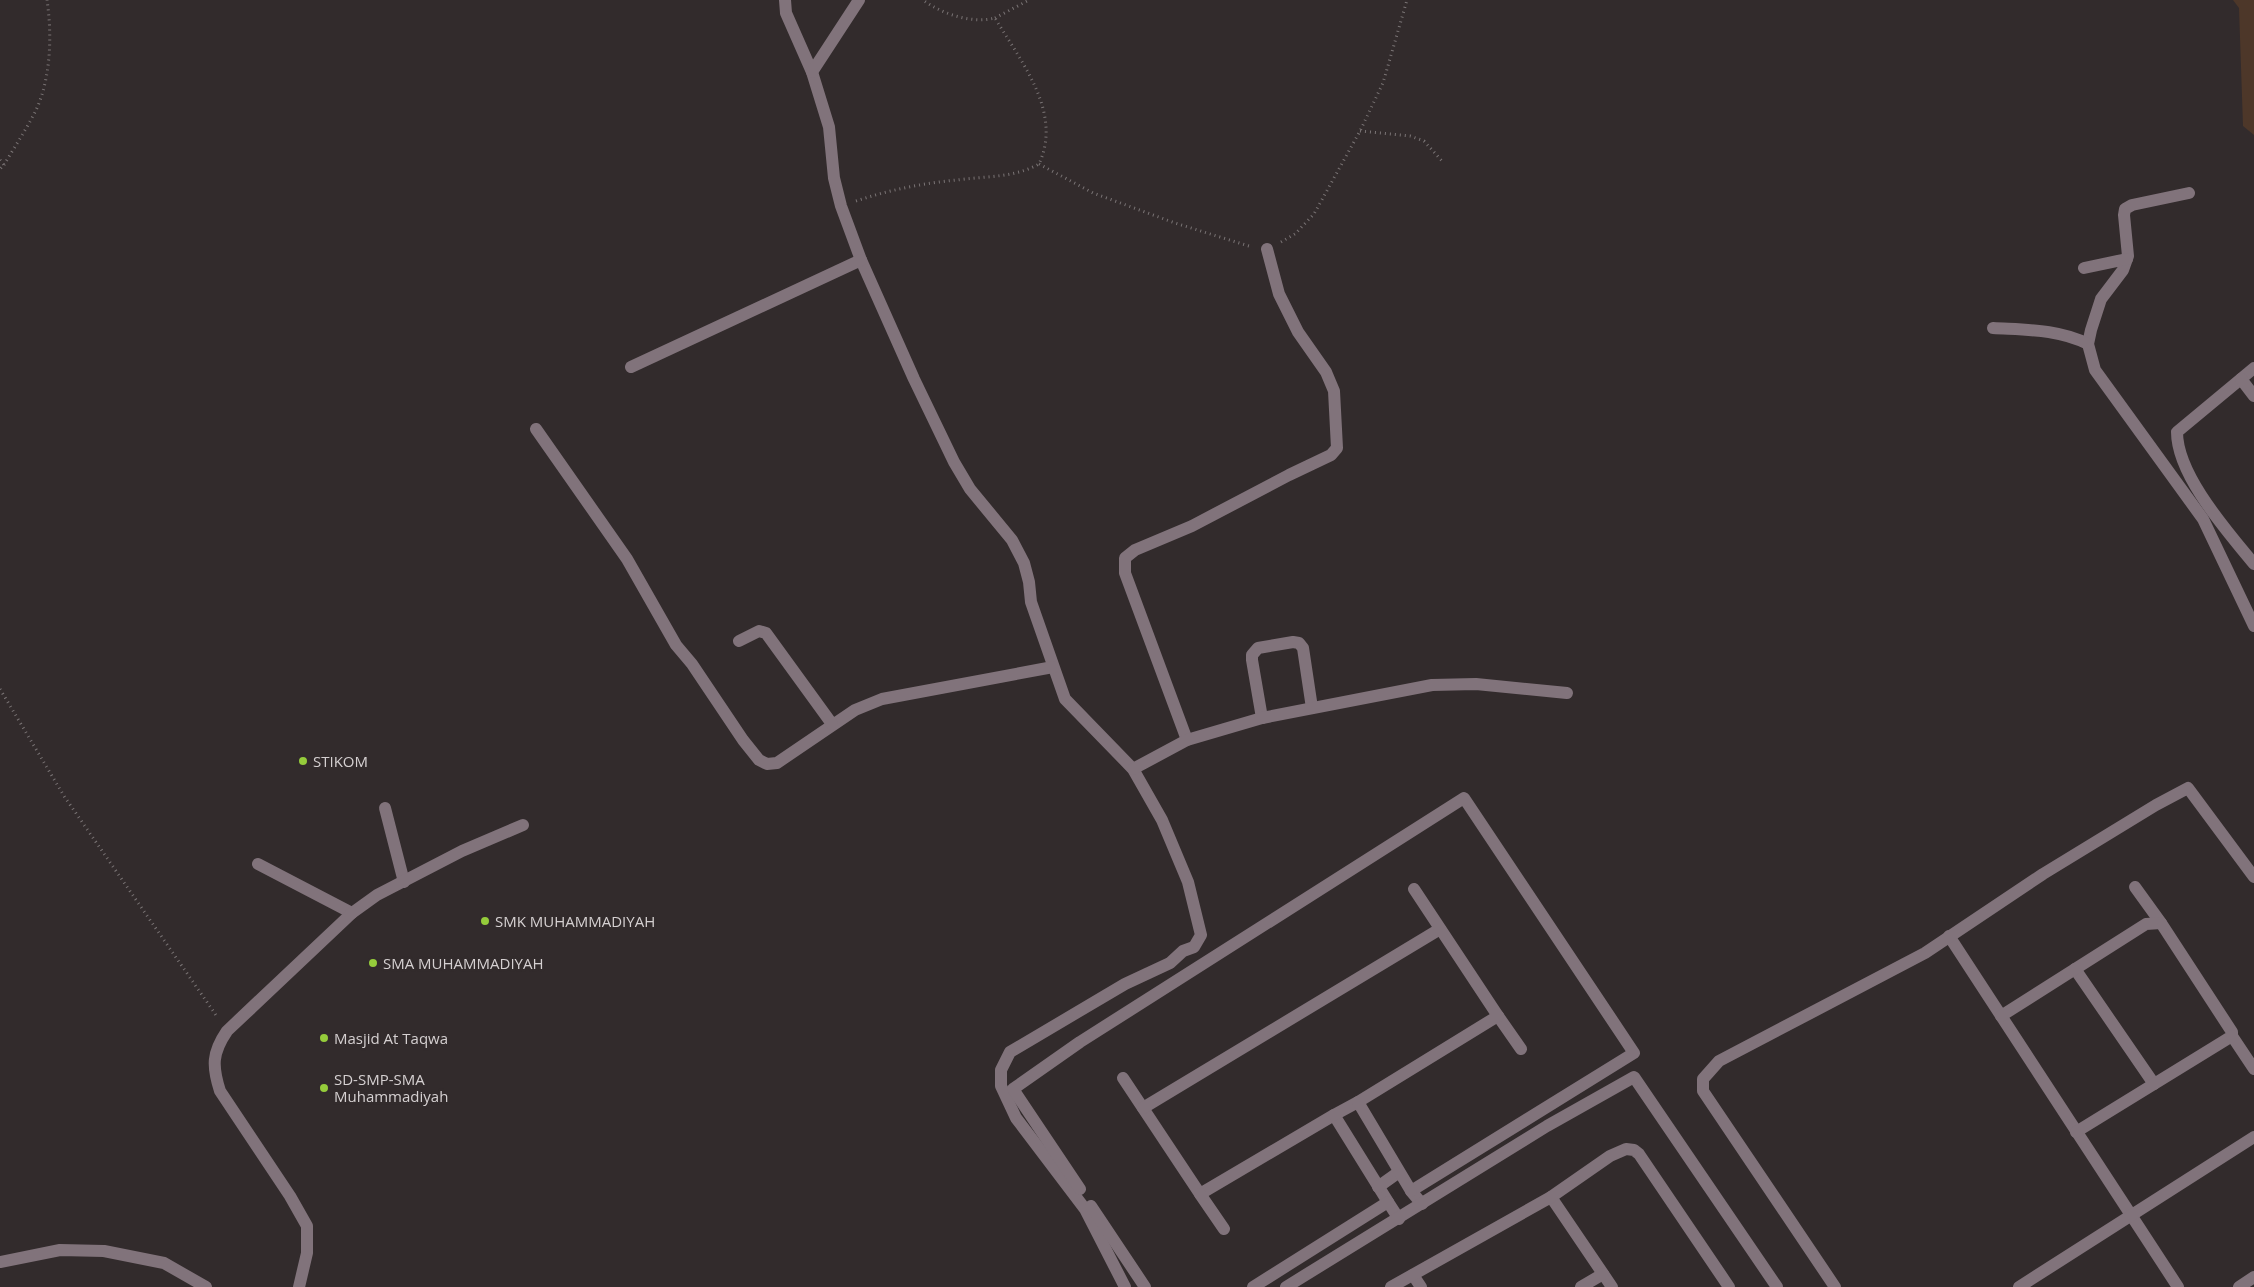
<svg xmlns="http://www.w3.org/2000/svg" width="2254" height="1287" font-family="'Open Sans',sans-serif">
<style>
.green{fill:#4d3729}
.lines{fill:none;stroke-linecap:round;stroke-linejoin:round}
.path{stroke:#7a7475;stroke-width:3;stroke-dasharray:1 4;stroke-linecap:butt}
.minor{stroke:#81737b;stroke-width:12}
.poi-dot{fill:#95cc3b;stroke:#322b2c;stroke-width:2}
.labels{text-anchor:middle;dominant-baseline:central;stroke-width:5;stroke-linejoin:round;paint-order:stroke}
.poi-label{font-size:15px;fill:#d5d0d1;stroke:#322b2c;text-anchor:start}
</style>
<rect width="100%" height="100%" fill="#322b2c"/>
<polygon class="green" points="2233,0 2254,0 2254,135 2243,126 2239,8"/>
<g class="lines">
<g class="path">
<polyline points="995,18 1029,0"/>
<polyline points="1360,131 1410,136 1424,141 1442,161"/>
<polyline points="0,160 4,165 0,169"/>
<polyline points="1039,164 1093,193 1175,223 1252,247"/>
<path d="M4 165C15 146 28 127 37 108 51 76 52 34 47 0"/>
<path d="M856 201C889 190 924 183 957 180 986 176 1014 178 1039 164 1063 112 1021 62 995 18 972 24 942 14 923 0"/>
<polyline points="1281,242 1295,234 1314,214 1360,131 1383,83 1407,0"/>
<polyline points="0,689 64,796 218,1018"/>
</g>
<g class="minor">
<polyline points="785,0 786,13 812,72 829,127 834,178 841,206 861,260 914,379 954,462 970,489 1012,540 1024,563 1029,582 1031,602 1065,699 1133,769 1162,820 1188,882 1201,935 1194,947 1183,951 1170,963 1125,984 1010,1052 1001,1070 1001,1086 1016,1118 1085,1209 1125,1287"/>
<polyline points="812,72 859,0"/>
<polyline points="2189,193 2132,205 2125,209 2124,215 2128,256 2123,270 2101,299 2091,330 2088,344 2095,370 2203,519 2254,626"/>
<polyline points="2084,268 2127,259"/>
<path d="M1993 328C2026 330 2058 329 2088 344"/>
<polyline points="631,367 861,260"/>
<path d="M2254 368 2177 432C2177 475 2227 531 2254 564"/>
<polyline points="2241,379 2254,396"/>
<polyline points="536,429 627,559 676,645 692,664 743,740 759,760 767,764 777,763 855,710 882,699 1053,667"/>
<polyline points="739,641 759,631 766,633 832,724"/>
<polyline points="1262,718 1252,660 1252,655 1258,648 1293,642 1299,643 1303,648 1312,708"/>
<polyline points="1187,740 1125,573 1125,558 1135,550 1192,526 1289,475 1331,455 1337,448 1334,391 1326,372 1298,332 1279,294 1267,249"/>
<polyline points="1133,769 1187,740 1262,718 1432,685 1476,684 1567,693"/>
<polyline points="385,808 404,882"/>
<polyline points="258,864 352,913"/>
<polyline points="2135,887 2161,923"/>
<polyline points="1949,936 2178,1287"/>
<polyline points="2075,969 2154,1084"/>
<polyline points="1498,1016 1521,1049"/>
<polyline points="2001,1016 2146,924 2161,923 2232,1032 2232,1036 2224,1041 2076,1132"/>
<polyline points="2232,1036 2254,1069"/>
<polyline points="1123,1078 1200,1194 1334,1115 1388,1202"/>
<polyline points="1143,1108 1440,929"/>
<polyline points="1334,1115 1358,1102"/>
<polyline points="1378,1187 1399,1172"/>
<polyline points="1080,1189 1013,1089 1080,1042 1464,798 1634,1053 1411,1191 1422,1204"/>
<polyline points="1411,1191 1358,1102 1498,1016 1414,889"/>
<polyline points="1200,1194 1224,1229"/>
<polyline points="1551,1197 1612,1287"/>
<polyline points="1091,1206 1145,1287"/>
<polyline points="0,1262 60,1250 104,1251 164,1263 206,1287"/>
<polyline points="1413,1275 1421,1287"/>
<path d="M299 1287 307 1253V1226L290 1196 220 1091C212 1066 212 1053 227 1031L352 913 377 895 462 851 523 825"/>
<polyline points="1253,1287 1388,1202 1399,1219"/>
<polyline points="1286,1287 1547,1126 1634,1077 1777,1287"/>
<polyline points="1391,1287 1551,1197 1610,1156 1626,1149 1634,1150 1639,1154 1729,1287"/>
<polyline points="1581,1287 1603,1274"/>
<polyline points="1835,1287 1703,1091 1703,1079 1719,1061 1925,953 2043,874 2156,805 2188,788 2254,877"/>
<polyline points="2019,1287 2254,1137"/>
<polyline points="2239,1287 2254,1277"/>
</g>
</g>
<g class="poi-dot">
<circle cx="303" cy="761" r="5"/>
<circle cx="485" cy="921" r="5"/>
<circle cx="373" cy="963" r="5"/>
<circle cx="324" cy="1038" r="5"/>
<circle cx="324" cy="1088" r="5"/>
</g>
<g class="labels">
<g class="poi-label">
<text x="313" y="761">STIKOM</text>
<text x="495" y="921">SMK MUHAMMADIYAH</text>
<text x="383" y="963">SMA MUHAMMADIYAH</text>
<text x="334" y="1038">Masjid At Taqwa</text>
<text x="334" y="1079">SD-SMP-SMA<tspan x="334" dy="17">Muhammadiyah</tspan></text>
</g>
</g>
</svg>
